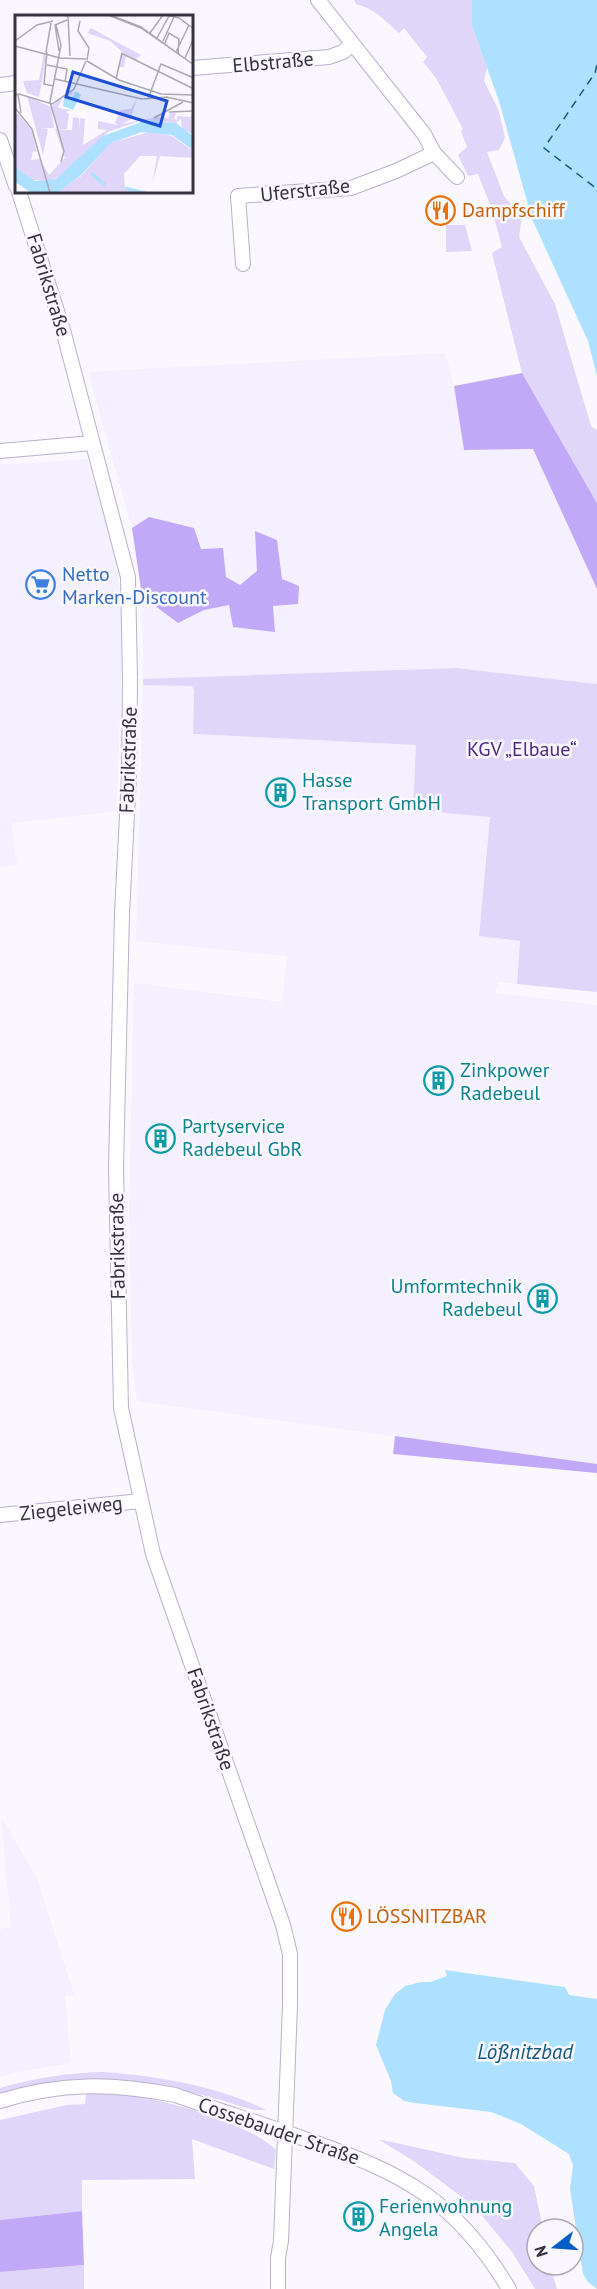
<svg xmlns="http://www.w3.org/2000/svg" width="597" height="2289" font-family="'PT Sans',sans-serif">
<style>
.built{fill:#f4f0ff}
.green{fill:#e0d6f9}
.forest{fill:#c2a9f8}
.water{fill:#aee0ff}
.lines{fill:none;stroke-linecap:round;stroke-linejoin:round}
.ferry{stroke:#165b7d;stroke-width:1.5;stroke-dasharray:8 6;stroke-linecap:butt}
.minor-casing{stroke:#b9b1cd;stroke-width:16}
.minor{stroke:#fff;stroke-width:14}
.labels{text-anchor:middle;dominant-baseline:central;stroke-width:5;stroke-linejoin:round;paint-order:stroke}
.street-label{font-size:20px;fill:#35323d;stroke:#faf8fe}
.food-label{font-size:20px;fill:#c56008;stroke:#faf8fe;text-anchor:start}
.shop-label{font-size:20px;fill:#366cbe;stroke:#faf8fe;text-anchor:start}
.park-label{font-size:20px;fill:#4e2982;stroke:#faf8fe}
.culture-label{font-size:20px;fill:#0d838f;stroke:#faf8fe;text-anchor:start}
.water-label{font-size:21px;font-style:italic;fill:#165b7d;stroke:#faf8fe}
.inset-river{fill:none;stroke:#aee0ff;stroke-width:3}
.inset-road{fill:none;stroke:#aba9b1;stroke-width:1.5}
.view{fill:#1d4ed8;fill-opacity:0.15;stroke:#1d4ed8;stroke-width:3}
.inset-edge{fill:none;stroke:#35323d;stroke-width:3}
</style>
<rect width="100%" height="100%" fill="#faf8fe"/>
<g class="built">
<polygon points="445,353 454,386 465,450 533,448 597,589 597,684 456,668 143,679 142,596 132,528 88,372"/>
<polygon points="87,459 114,546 123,617 117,811 12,823 17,865 0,867 0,465"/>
<polygon points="143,685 192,686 194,691 193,734 417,745 490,817 479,936 520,941 517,984 498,982 495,993 597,1005 597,1464 137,1401 132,1364 129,1208 134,983 282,1002 287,956 136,941"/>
<polygon points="1,1817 37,1878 74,1995 65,1996 71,2063 17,2072 0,2077 0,1929 11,1927"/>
</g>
<g class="green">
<path d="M354 0H474L472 26 487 68 484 81 499 111 505 138 499 150 487 152 504 196 522 217 519 237 555 304 591 426 597 430V503L522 373 492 253 502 247 492 210 478 174 468 176 458 155 467 147 461 131 463 129 436 78 423 62 427 57 404 28 399 33C386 21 373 8 356 4Z"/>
<polygon points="446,225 465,225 472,251 446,252"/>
<polygon points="456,668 597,684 597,992 517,984 520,941 479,936 490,817 413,810 416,745 193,734 194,691 192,686 143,685 143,679"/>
<path d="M103 2072C153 2075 222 2087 266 2110H254C163 2082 95 2065 0 2094V2088C34 2078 67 2073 103 2072Z"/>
<path d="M110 2093C157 2098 193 2108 236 2126 251 2133 264 2138 276 2150L274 2169 192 2139 195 2179 82 2180V2211L0 2220V2120L67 2105 85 2104 86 2094Z"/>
<polygon points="378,2139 464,2158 515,2163 534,2186 543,2229 537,2229 537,2265 550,2265 557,2289 535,2289 512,2252 474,2206 415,2162"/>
<polygon points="84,2265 84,2289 0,2289 0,2272"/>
</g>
<g class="forest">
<polygon points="522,373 597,503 597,589 533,449 464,450 454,386"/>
<polygon points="149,517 194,528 201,549 223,548 226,577 240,585 257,571 255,531 277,540 282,579 299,586 298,604 273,606 275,632 233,627 229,605 204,610 178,623 142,596 132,528"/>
<polygon points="395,1436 597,1464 597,1473 393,1454"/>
<polygon points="82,2211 84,2265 0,2272 0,2220"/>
</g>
<g class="water">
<polygon points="472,0 597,0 597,376 588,341 532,219 499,101 472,26"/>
<polygon points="445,1970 565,1987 569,1995 597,1999 597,2289 588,2282 583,2274 570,2189 573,2166 569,2154 521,2124 491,2112 415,2103 404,2101 393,2093 391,2081 376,2045 385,2010 395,1994 405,1986 421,1982 430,1982 447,1976"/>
</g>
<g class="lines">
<polyline class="ferry" points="597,65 595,73 544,148 597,189"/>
<defs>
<g id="minor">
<polyline points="318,0 424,134 434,153 457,177"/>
<polyline points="192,68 329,57 343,52 351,45"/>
<polyline points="0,85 16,83"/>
<polyline points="0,140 16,186"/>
<polyline points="19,192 63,330 128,577 130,680 129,776 122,913 116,1168 121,1408 153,1554 283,1925 290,1954 290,2005 281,2241 278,2258 278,2289"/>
<polyline points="243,264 238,196 351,188 396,171 434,153"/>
<polyline points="0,451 92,443"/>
<polyline points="0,1515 141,1501"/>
<path d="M0 2101C62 2082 112 2083 175 2095 218 2110 262 2124 305 2139 347 2154 388 2168 425 2194 461 2219 487 2252 509 2289"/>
</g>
</defs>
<use href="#minor" class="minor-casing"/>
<use href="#minor" class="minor"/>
</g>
<defs>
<symbol id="restaurant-ring" viewBox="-11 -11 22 22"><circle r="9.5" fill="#faf8fe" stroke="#e8710a" stroke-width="1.5"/><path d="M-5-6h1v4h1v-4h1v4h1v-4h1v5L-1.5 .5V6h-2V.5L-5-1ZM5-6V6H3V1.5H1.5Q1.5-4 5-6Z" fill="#e8710a"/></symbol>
<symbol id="supermarket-ring" viewBox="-11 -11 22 22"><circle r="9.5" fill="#faf8fe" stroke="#3f7fe0" stroke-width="1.5"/><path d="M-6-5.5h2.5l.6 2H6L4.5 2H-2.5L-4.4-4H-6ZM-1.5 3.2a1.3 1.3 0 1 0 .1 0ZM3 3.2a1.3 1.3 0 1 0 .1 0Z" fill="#3f7fe0"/></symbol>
<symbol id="building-ring" viewBox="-11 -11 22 22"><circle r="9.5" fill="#faf8fe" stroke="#0f9aa8" stroke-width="1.5"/><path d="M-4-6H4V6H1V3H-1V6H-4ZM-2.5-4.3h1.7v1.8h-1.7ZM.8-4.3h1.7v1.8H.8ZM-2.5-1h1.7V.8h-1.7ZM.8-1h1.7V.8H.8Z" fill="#0f9aa8"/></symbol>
</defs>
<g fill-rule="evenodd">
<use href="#restaurant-ring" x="424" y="194" width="33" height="33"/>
<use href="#supermarket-ring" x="24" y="568" width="33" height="33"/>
<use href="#building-ring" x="264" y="776" width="33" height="33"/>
<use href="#building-ring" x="422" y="1064" width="33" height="33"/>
<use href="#building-ring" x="144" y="1122" width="33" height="33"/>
<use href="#building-ring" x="526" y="1282" width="33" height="33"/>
<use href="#restaurant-ring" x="330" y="1900" width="33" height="33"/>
<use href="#building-ring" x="342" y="2200" width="33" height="33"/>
</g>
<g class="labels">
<g class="street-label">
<text transform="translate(273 62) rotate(-5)">Elbstraße</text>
<text transform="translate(305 190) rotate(-6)">Uferstraße</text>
<text transform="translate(49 285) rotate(73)">Fabrikstraße</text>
<text transform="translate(128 760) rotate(-88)">Fabrikstraße</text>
<text transform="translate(117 1246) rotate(-91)">Fabrikstraße</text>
<text transform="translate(71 1508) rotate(-6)">Ziegeleiweg</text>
<text transform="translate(211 1719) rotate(71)">Fabrikstraße</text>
<text transform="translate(279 2131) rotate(19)">Cossebauder Straße</text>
</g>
<g class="food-label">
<text x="462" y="210">Dampfschiff</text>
<text x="367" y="1916">LÖSSNITZBAR</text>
</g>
<g class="shop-label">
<text x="62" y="574">Netto<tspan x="62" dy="23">Marken-Discount</tspan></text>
</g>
<g class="park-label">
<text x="522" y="749">KGV „Elbaue“</text>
</g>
<g class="culture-label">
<text x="302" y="780">Hasse<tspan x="302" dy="23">Transport GmbH</tspan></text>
<text x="460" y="1070">Zinkpower<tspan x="460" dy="23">Radebeul</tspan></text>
<text x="182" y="1126">Partyservice<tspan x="182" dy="23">Radebeul GbR</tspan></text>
<text x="522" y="1286" text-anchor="end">Umformtechnik<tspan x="522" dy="23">Radebeul</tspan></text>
<text x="379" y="2206">Ferienwohnung<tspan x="379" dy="23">Angela</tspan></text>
</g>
<g class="water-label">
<text x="525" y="2051">Lößnitzbad</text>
</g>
</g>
<g transform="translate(15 15)">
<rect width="178" height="178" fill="#faf8fe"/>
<path d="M76 13 126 40 121 44 128 49 111 40 109 52H104L106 39 111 40 95 26 72 18ZM29 37 32 38 24 82 12 78 8 66 24 65ZM59 75 57 80 48 82 43 93 56 95 51 97 54 99 52 114H43L36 93 39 113H27L33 114 28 140 12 81 36 92 46 82ZM122 83 115 105 106 109 148 101 153 104 155 98H161L159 104 162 105V101L176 102 178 96V119L167 114 166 104 161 108 127 105 93 117 51 158 35 166 18 165 0 152V100L3 99 17 116 22 137 18 136 16 145 25 144 34 160 50 143 40 114 57 115 58 102 64 103V115L65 103 70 104 68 130 92 115 83 114V106L103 110 100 108 105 95 116 94ZM137 116 157 121 178 136V143L145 141 137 169 142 141H125L109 159 110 173 136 178H40L65 162 96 128Z" fill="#e0d6f9"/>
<path d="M61 76 66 80 58 95 48 91 49 83 57 82ZM129 106 161 108 178 121V135L157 120 127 117 96 128 65 161 42 178H17L0 167V152L20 166 41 164 88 121Z" fill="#aee0ff"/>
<path class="inset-river" d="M0 156 10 167 31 174 48 166 93 123 139 107 179 127M76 158 90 170M110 173 130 178"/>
<path class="inset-road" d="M49 0 53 1 55 41M93 0 126 13 179 50M95 0 126 12 179 50M151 0 164 3 179 14M65 6 63 16 74 33 72 45M41 10 46 30 35 87 49 136 46 147M135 18 148 0M142 23 154 1M0 26 22 10 38 6M148 26 159 2M150 28 154 18 164 24 163 39M0 31 45 43 71 44M44 36 40 10 52 5M31 37 36 8M32 37 29 69 38 71M161 37 174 10M106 38 179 74M170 43 179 23M72 46 104 65 146 79 179 80M32 50 52 54 50 67M40 64 127 84 153 82M101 64 107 38M4 79 37 89 59 74 71 46M0 80 3 79 6 98M151 82 179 88M133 84 146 49 179 63M0 93 17 114 35 178M154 97 179 96M139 103 168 87"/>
<path class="view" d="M58 57 152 86 145 111 51 82Z"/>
<rect width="178" height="178" class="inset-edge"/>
</g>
<g transform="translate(555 2247) rotate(253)"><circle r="28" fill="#faf8fe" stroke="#aba9b1" stroke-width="1.5"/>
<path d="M0-4.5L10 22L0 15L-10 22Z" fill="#015ec6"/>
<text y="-9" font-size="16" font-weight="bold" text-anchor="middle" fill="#35323d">N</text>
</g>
</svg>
